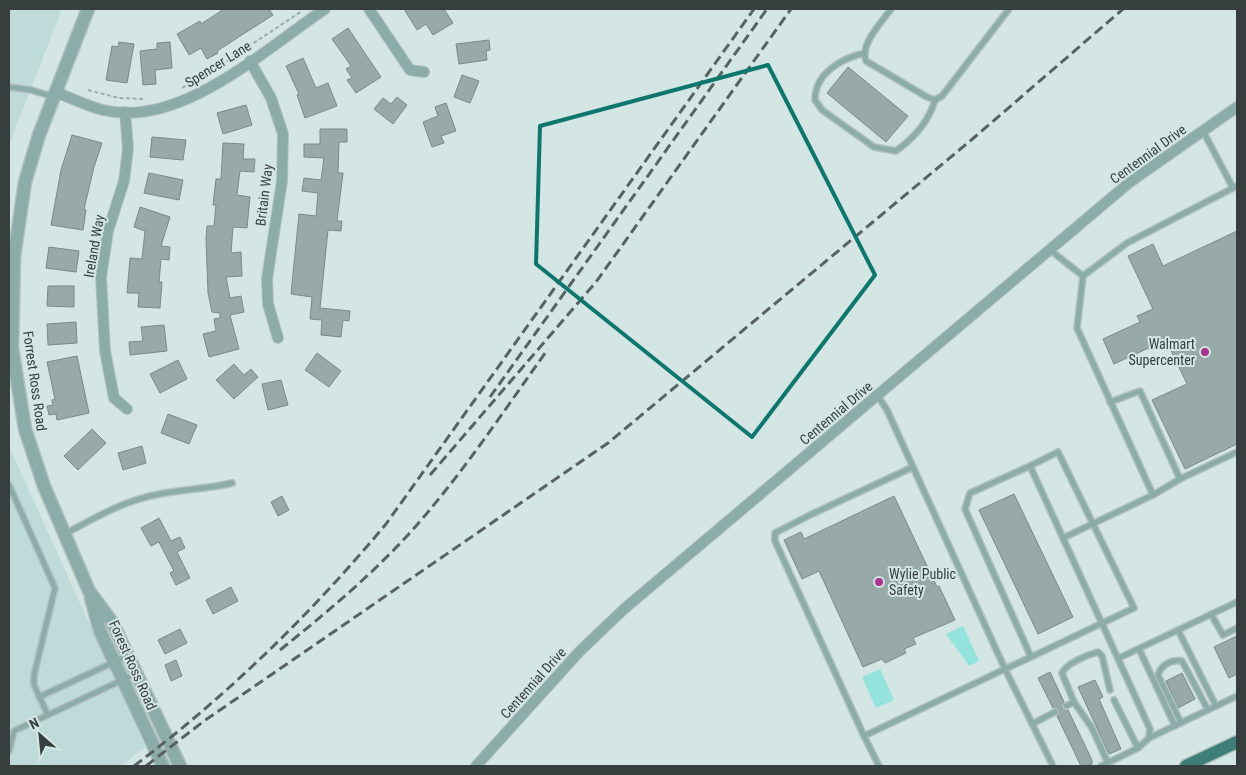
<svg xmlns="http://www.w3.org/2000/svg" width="1246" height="775" font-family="'Roboto Condensed',sans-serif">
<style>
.built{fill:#bfdbd9}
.green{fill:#94e3dc}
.building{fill:#97aaa8;stroke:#798a88}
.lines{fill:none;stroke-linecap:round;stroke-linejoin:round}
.service-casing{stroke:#b1c1bf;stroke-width:8}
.minor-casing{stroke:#b1c1bf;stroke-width:12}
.tertiary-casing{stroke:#b1c1bf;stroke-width:15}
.primary-casing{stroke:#b1c1bf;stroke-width:15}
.path{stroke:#9eacab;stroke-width:2;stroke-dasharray:4 2.5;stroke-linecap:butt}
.service{stroke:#8caca9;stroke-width:5}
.minor{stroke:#8caca9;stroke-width:10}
.tertiary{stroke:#8caca9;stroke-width:12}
.primary{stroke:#3d7e79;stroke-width:12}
.rail{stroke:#586261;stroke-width:3;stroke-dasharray:10 5;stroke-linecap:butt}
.marked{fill:none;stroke:#0f766e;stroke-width:4;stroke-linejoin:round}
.poi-dot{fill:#ab368e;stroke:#d3e6e4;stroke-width:2}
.labels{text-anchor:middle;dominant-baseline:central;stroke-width:4;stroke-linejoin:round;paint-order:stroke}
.street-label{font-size:14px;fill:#373e3e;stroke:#d3e6e4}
.poi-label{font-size:14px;fill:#373e3e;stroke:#d3e6e4;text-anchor:end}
</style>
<rect width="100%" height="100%" fill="#d3e6e4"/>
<g class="built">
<polygon points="9,9 62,9 9,145"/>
<polygon points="9,446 145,747 121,766 9,766"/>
</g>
<g class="green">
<polygon points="963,626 979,661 969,666 946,634"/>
<polygon points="880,669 894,700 876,708 862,677"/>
</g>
<g class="building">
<polygon points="224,9 269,9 273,15 217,51 218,53 207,59 201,48 189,55 177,34 200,21 201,24"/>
<polygon points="404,9 444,9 453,23 433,35 426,24 417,30"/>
<polygon points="348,28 381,77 356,93 347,80 352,78 346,69 351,66 332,39"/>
<polygon points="489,40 490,50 486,51 487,60 459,64 456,44"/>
<polygon points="119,42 134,44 127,83 106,80 112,46 118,47"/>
<polygon points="170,42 172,68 155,70 156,84 143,85 140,51 157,49 157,43"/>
<polygon points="303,58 316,88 328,83 337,106 305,118 297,95 299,94 286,66"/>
<polygon points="848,67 908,116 886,142 827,93"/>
<polygon points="462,75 479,81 470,103 454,97"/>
<polygon points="397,97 407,105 393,124 374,109 383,98 391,104"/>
<polygon points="446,103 456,131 441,136 444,143 432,147 423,122 438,116 435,107"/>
<polygon points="246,105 252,125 223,134 217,113"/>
<polygon points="320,129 347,129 347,142 339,142 338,173 343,173 337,221 342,221 341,231 328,230 320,308 350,311 349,321 343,320 341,337 321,335 322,320 310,319 312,297 291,294 299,214 316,216 318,193 302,191 304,178 321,180 324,158 304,157 304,144 320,144"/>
<polygon points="72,135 102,143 94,167 84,209 86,210 83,230 51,225 61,170"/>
<polygon points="152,137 186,140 183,160 150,157"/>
<polygon points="223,143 244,144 243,159 255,159 254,172 240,171 237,195 250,197 247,228 233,227 231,253 241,252 242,276 226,277 230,298 241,296 244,312 230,315 239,349 209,357 203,334 216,331 214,319 220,318 220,313 212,312 208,293 206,239 207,226 214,226 216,205 213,205 216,179 221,179"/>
<polygon points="149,173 183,180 179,200 144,193"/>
<polygon points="140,207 170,217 161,246 170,247 169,260 161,259 159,282 162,282 160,308 138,307 139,293 127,293 130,258 142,259 145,231 134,227"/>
<polygon points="1237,231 1237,444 1185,469 1152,400 1187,384 1166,340 1114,364 1103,339 1140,322 1137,316 1153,309 1128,256 1153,244 1163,266"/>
<polygon points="49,247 79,251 76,272 46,268"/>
<polygon points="48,286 74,286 74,307 47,306"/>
<polygon points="76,322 77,343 48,345 47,324"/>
<polygon points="164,325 167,351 130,355 129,342 143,341 141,327"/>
<polygon points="317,353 341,371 329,387 305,370"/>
<polygon points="77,356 89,413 57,420 56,414 49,415 47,406 53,405 52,400 55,399 47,362"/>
<polygon points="178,360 187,379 160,393 150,374"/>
<polygon points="234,364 244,375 251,369 258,377 234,399 216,380"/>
<polygon points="281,380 288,405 268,410 262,384"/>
<polygon points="168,414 197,425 189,444 161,433"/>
<polygon points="92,429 106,443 78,470 64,456"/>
<polygon points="142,446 146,463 123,470 118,453"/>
<polygon points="1014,494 1073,617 1038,634 979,510"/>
<polygon points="282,496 289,510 278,516 271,502"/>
<polygon points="894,496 937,587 939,586 955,620 913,638 916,644 904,649 906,653 885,663 882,659 863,667 819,571 802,579 784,540 801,532 804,539"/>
<polygon points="159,518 171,541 180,537 185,548 177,552 190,578 176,585 170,573 174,571 159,542 151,546 141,528"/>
<polygon points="231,587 238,601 213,614 206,600"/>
<polygon points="180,629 187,643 165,654 158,640"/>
<polygon points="1237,636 1237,674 1229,678 1214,647"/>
<polygon points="176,660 182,676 171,681 165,665"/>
<polygon points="1050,672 1064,702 1062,708 1068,710 1092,760 1092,764 1087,766 1081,766 1057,716 1059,710 1053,708 1038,678"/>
<polygon points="1182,673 1195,699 1178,708 1166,681"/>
<polygon points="1095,680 1103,697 1099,699 1121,749 1109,754 1078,687"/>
</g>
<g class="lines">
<defs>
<g id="service">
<path d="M891 9C882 22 859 45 866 61L927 97 935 100 942 96 1009 9"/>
<path d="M865 53C842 58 815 73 815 100L822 110 874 147 896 151C914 138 929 121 935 100"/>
<polyline points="9,87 31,90 54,97"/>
<polyline points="1203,131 1233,188 1237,186"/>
<polyline points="1050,250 1083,276 1077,328 1153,495 1180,479 1237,452"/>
<polyline points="1083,276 1127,243 1233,188"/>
<polyline points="878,396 887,410 1005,669 864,736 879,766"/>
<polyline points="1110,402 1140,391 1180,479"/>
<polyline points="1030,466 1058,452 1134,608 1031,657"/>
<polyline points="9,485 55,588 34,675 34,685 48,715"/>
<path d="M65 534C96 517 125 500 160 494 185 489 208 489 232 483"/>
<polyline points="1063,538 1150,729 1149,738 1138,748 1101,766"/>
<polyline points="1211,614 1223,635 1237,628"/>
<polyline points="1178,630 1216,706"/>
<polyline points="1139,649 1175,726"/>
<polyline points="1119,658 1237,602"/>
<polyline points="39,697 127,656"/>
<polyline points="1114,700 1138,748"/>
<polyline points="1074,702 1092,728 1108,763"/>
<path d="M1066 706 1074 702 1062 673C1067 663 1087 655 1098 652L1102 656 1110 690"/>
<path d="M1181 723 1158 675C1161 665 1172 659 1182 661L1208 710"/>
<polyline points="1032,724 1055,712"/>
<polyline points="864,736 775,541 775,533 812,514 913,467"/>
<polyline points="1149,738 1237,696"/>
<polyline points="9,751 14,731 135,674"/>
<polyline points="1053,766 1005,669 1031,657 965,509 970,493 1030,466 1063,538 1153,495"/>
</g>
<g id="minor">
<polyline points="369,9 410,70 424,72"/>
<polyline points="250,61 271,98 283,134 282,181 267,279 268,304 278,338"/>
<path d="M56 92C71 98 87 106 103 110 180 129 265 49 325 9"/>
<polyline points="125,112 128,149 124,181 108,231 101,277 105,351 114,398 127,409"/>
<polyline points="476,766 579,652 624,609 1130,182 1237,107"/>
</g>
<g id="tertiary">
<polyline points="88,9 39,135 25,182 14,257 12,348 25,429 44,486 89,591 112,622 180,766"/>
<polyline points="91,598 100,631 163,766"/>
</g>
<polyline id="primary" points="1186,766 1237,742"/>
</defs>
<use href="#service" class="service-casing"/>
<use href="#minor" class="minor-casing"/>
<use href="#tertiary" class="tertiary-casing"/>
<use href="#primary" class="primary-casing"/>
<g class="path">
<polyline points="182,88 213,70 302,11"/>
<polyline points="88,90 119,98 144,99"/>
</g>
<use href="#service" class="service"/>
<use href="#minor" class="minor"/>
<use href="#tertiary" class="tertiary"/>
<use href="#primary" class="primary"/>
<g class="rail">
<polyline points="490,397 767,9"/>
<polyline points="430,475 596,282 791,9"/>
<path d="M280 650C325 614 368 578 407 536 459 479 503 412 548 349"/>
<path d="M134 766C228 695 311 614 386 524L754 9"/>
<polyline points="146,766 204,721 608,443 976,136 1123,9"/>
</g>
</g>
<path class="marked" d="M768 65 875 275 752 437 536 264 540 126Z"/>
<g class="poi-dot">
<circle cx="1205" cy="352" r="5"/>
<circle cx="879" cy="582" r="5"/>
</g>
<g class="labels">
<g class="street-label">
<text transform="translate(218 64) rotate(-32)">Spencer Lane</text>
<text transform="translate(1148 154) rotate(-36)">Centennial Drive</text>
<text transform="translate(264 195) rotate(-83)">Britain Way</text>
<text transform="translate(94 246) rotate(-80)">Ireland Way</text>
<text transform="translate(35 381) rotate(82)">Forrest Ross Road</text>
<text transform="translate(836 413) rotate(-40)">Centennial Drive</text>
<text transform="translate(133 665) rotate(66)">Forest Ross Road</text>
<text transform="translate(533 683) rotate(-48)">Centennial Drive</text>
</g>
<g class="poi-label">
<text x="1195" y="344">Walmart<tspan x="1195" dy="16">Supercenter</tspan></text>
<text x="889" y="574" text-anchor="start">Wylie Public<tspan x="889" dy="16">Safety</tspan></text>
</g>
</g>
<rect width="1246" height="775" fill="none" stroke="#373e3e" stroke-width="20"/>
<g transform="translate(40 735) rotate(333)" stroke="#d3e6e4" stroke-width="4" paint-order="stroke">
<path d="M0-4L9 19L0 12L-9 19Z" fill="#373e3e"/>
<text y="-8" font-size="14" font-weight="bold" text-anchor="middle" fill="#373e3e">N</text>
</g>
</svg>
